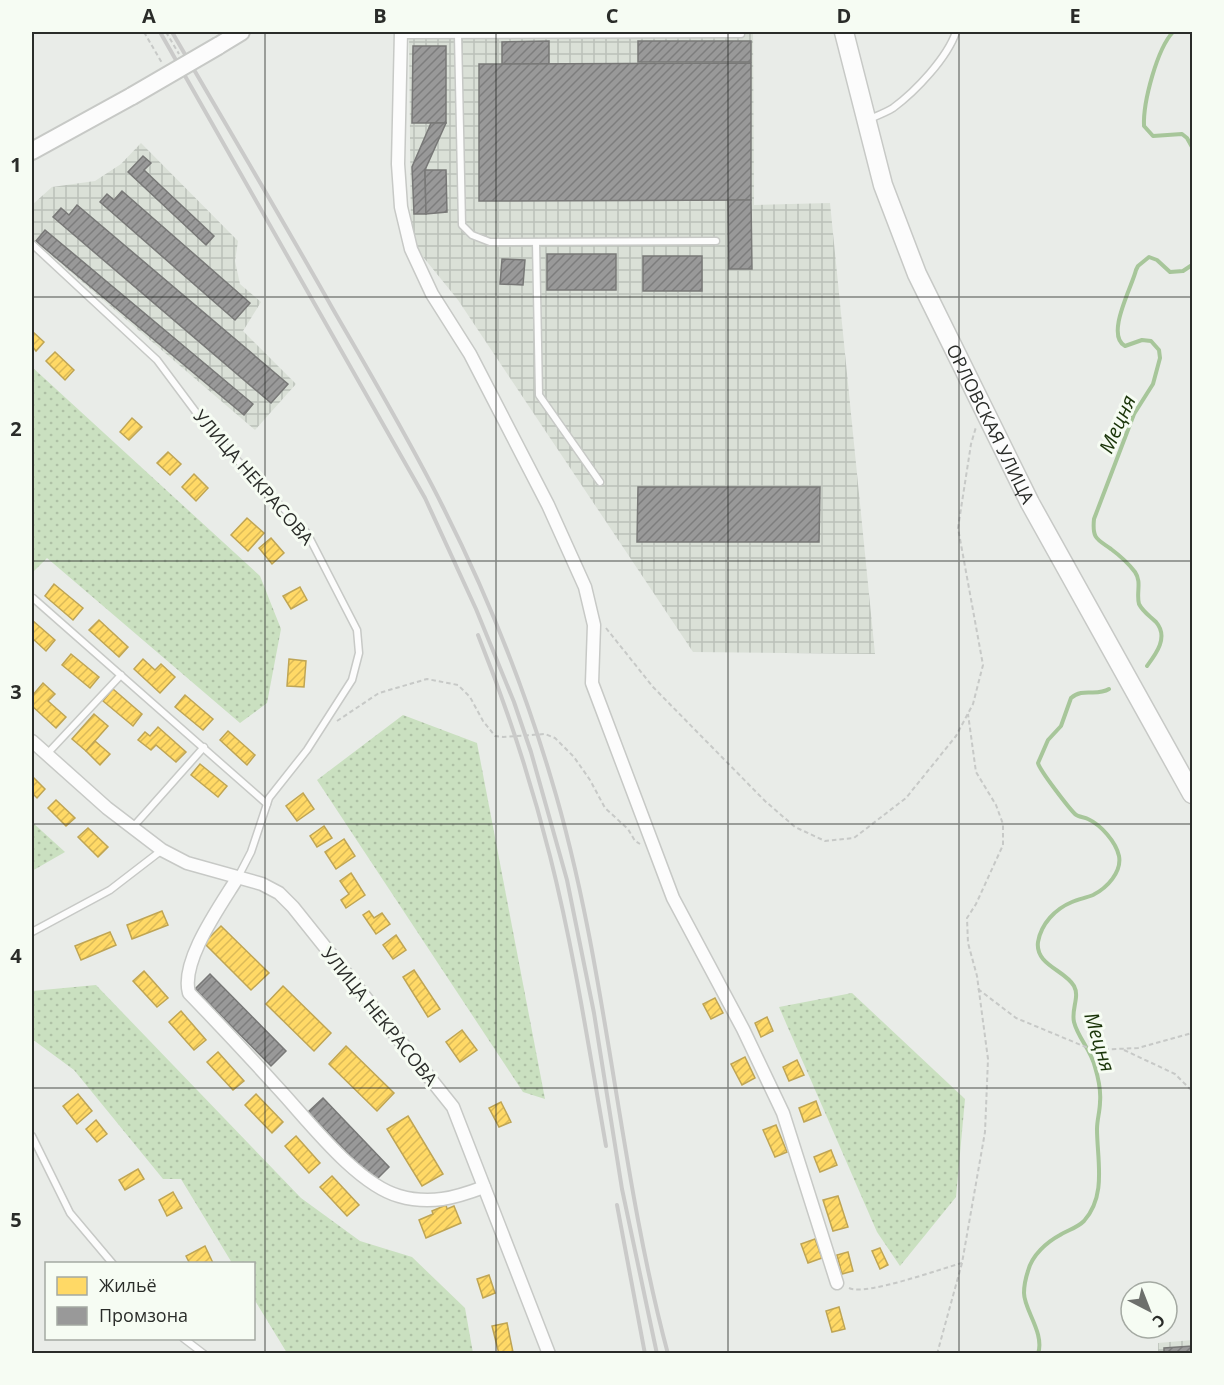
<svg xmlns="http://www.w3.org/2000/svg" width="1224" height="1385" font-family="'Open Sans',sans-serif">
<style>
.industrial{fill:url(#industrial-grid)}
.garden{fill:url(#garden-dots)}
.homes{fill:url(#homes-hatch);stroke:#bfa554;stroke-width:1.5}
.industry{fill:url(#industry-hatch);stroke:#787877;stroke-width:1.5}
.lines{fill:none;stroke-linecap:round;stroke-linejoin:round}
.stream{stroke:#a7c69a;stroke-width:4}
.service-casing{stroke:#c7c9c6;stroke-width:9}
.minor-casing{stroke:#c7c9c6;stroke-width:15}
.secondary-casing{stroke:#c7c9c6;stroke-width:20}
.primary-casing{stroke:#c7c9c6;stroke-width:21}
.path{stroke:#c7c9c7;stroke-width:2;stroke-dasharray:4.5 3;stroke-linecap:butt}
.service{stroke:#fcfcfc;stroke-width:6}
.minor{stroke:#fcfcfc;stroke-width:12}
.secondary{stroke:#fcfcfc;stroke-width:16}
.primary{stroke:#fcfcfc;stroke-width:18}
.rail{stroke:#cacac9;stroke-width:4}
.secondary-bridge-casing{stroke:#c7c9c6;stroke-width:20;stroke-linecap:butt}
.secondary-bridge{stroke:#fcfcfc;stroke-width:16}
.grid{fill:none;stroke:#2a2c29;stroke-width:1.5;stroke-opacity:0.55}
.labels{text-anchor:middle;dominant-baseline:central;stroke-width:6;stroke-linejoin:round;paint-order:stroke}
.street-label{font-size:18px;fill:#2a2c29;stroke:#f6fcf3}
.water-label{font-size:20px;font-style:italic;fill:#1a3509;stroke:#f6fcf3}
.neatline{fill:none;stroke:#2a2c29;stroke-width:2}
.grid-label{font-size:20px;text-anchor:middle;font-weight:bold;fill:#2a2c29}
</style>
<defs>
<pattern id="industrial-grid" width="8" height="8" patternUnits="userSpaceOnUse" patternTransform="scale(1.5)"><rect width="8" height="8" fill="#dae0d7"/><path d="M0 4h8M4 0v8" fill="none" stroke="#bbc0b9"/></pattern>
<pattern id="garden-dots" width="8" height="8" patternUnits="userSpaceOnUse" patternTransform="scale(1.5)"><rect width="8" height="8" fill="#cae0c0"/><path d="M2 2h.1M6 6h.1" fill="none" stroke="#aec0a5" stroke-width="1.8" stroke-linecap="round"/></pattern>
<pattern id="homes-hatch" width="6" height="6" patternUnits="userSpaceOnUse" patternTransform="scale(1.5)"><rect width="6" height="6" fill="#ffd966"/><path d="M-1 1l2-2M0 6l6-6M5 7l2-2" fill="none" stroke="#dbba58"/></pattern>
<pattern id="industry-hatch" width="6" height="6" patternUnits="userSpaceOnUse" patternTransform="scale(1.5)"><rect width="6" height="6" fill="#999"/><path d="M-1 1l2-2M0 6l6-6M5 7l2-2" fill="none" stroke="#7d7d7d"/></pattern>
</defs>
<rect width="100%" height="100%" fill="#e9ece8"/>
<g class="industrial">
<polygon points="409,32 753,32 754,205 830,203 875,654 693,652 458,300 411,242"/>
<polygon points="141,143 238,241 235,261 240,284 261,302 243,331 296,384 255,430 32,239 32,205 52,187 95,181 121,164"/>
<polygon points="1192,1340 1192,1353 1158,1353 1158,1343"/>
</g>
<g class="garden">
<polygon points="32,367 260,576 281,629 267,703 240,723 47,558 32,573"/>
<polygon points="403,715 477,743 545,1099 523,1092 317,780"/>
<polygon points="32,822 65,852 32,871"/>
<polygon points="96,985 301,1198 360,1241 412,1257 465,1308 473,1353 287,1353 254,1299 254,1264 232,1263 181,1179 163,1179 74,1070 32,1039 32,991"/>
<polygon points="852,993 965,1099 956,1197 900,1266 877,1232 779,1007"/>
</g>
<g class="homes">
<polygon points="32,331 44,342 36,351 32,346"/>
<polygon points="55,352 74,370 65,380 46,361"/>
<polygon points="132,418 142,427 129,440 120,432"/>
<polygon points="168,452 181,464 170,475 157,463"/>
<polygon points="194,474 208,488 196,501 182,487"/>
<polygon points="247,518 264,533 248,551 231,535"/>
<polygon points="271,538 284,553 272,564 259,548"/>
<polygon points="54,584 83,608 73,620 45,596"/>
<polygon points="300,587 307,600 291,609 283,596"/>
<polygon points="32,620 55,640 46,651 32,638"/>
<polygon points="99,620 128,647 119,657 89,630"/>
<polygon points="71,654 99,677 90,688 62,665"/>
<polygon points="143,659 155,670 161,664 175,677 160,693 134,669"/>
<polygon points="289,659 306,661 304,687 287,686"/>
<polygon points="43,683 55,694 48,701 66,717 56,728 32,706 32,696"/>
<polygon points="113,689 142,714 133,726 103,701"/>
<polygon points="185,695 213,719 203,730 175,707"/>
<polygon points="94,714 108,726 86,751 72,739"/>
<polygon points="158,727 186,752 176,762 156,745 151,750 138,740 145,732 150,736"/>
<polygon points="228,731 255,755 247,765 220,740"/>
<polygon points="95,741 110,754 100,765 86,751"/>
<polygon points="200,764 227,786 218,797 191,775"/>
<polygon points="32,776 45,789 37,798 32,793"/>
<polygon points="303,793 314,809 297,821 286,806"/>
<polygon points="56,800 75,818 66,826 48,808"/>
<polygon points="324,826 332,838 317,847 310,836"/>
<polygon points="88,828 108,847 98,857 78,837"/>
<polygon points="344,839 355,856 336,869 325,852"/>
<polygon points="351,873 365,895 346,908 341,900 349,894 340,881"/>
<polygon points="162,911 168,925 132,939 127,925"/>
<polygon points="369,911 374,918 382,913 390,924 376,934 363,915"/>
<polygon points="221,926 269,973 251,990 204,943"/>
<polygon points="110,932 116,945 81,960 75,946"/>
<polygon points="396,935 406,950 393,959 383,945"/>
<polygon points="414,970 440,1009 428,1017 403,977"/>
<polygon points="144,971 168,998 157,1007 133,981"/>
<polygon points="283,986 331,1033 314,1051 266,1004"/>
<polygon points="715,998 723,1013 711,1019 703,1004"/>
<polygon points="181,1011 206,1040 194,1050 169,1022"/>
<polygon points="767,1017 773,1031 761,1037 755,1023"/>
<polygon points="462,1030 477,1050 460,1062 446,1042"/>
<polygon points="346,1046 394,1093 377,1111 329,1064"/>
<polygon points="218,1052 244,1081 233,1090 207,1062"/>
<polygon points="745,1057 755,1078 742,1085 731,1064"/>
<polygon points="797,1060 804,1075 789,1081 783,1067"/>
<polygon points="78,1094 92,1111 77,1124 63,1106"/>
<polygon points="256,1094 283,1122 272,1133 245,1105"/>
<polygon points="816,1101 821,1115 804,1122 799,1108"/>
<polygon points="501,1102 511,1122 499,1127 489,1108"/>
<polygon points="408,1116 443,1174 422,1186 387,1129"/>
<polygon points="96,1120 107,1134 97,1142 86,1129"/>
<polygon points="776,1125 787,1152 775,1157 763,1130"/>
<polygon points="296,1136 320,1163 309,1173 285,1146"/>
<polygon points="831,1150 837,1165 820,1172 814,1157"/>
<polygon points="138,1169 144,1179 125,1190 119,1180"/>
<polygon points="332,1176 359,1205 347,1216 320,1187"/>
<polygon points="173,1192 182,1208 167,1216 159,1200"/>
<polygon points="838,1196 848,1227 833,1231 823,1200"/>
<polygon points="446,1205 447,1209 454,1206 461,1223 426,1238 419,1220 433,1214 432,1211"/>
<polygon points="815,1239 822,1258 808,1263 801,1244"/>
<polygon points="205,1246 213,1263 190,1264 186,1256"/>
<polygon points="880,1248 888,1265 880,1269 872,1251"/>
<polygon points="848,1252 853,1271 842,1274 837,1255"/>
<polygon points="489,1275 495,1293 483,1298 477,1279"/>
<polygon points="839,1307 845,1329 832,1332 826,1311"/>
<polygon points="507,1323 513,1352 499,1354 492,1326"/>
</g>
<g class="industry">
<polygon points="549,41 549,64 502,64 502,42"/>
<rect x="638" y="41" width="113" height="21"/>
<polygon points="413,46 446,46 446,123 412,123"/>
<polygon points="751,63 751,200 479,201 479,64"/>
<polygon points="431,123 446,123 425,170 426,214 414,214 412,167"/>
<polygon points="143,156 151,163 144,170 214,236 206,245 128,172"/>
<polygon points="425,170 446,170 447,212 426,214"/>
<polygon points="122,191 250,303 235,320 100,202 107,194 114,200"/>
<polygon points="728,200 751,200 752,269 729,269"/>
<polygon points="77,205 288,384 271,403 53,217 61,208 69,215"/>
<polygon points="45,230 253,404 244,415 36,241"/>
<rect x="547" y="254" width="69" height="36"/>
<rect x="643" y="256" width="59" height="35"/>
<polygon points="502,259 525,260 523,285 500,284"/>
<polygon points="638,487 820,487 819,542 637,542"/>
<polygon points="210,974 286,1051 271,1066 195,989"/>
<polygon points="323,1098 389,1167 375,1181 308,1112"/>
<polygon points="1192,1346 1192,1354 1164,1354 1164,1348"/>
</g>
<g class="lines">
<g class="stream">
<path d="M1173 32C1157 49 1143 102 1144 126L1153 136 1182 134 1187 138 1192 147"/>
<path d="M1147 666C1156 654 1169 637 1156 622 1150 616 1143 612 1139 604 1136 593 1142 582 1135 572 1129 564 1119 555 1111 549 1097 539 1092 539 1094 519L1134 414 1153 384 1160 358 1159 350 1151 341 1142 340 1125 346C1105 335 1132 287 1136 270L1138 266 1149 257 1157 260 1170 272 1183 271 1192 265"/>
<path d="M1038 1354C1045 1333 1024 1310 1024 1293 1024 1286 1026 1277 1028 1271 1032 1255 1047 1242 1060 1235 1068 1230 1077 1228 1084 1221 1107 1195 1097 1160 1097 1129 1097 1120 1100 1111 1100 1102 1101 1092 1098 1077 1095 1067 1091 1050 1078 1038 1074 1022 1071 1009 1080 997 1074 986 1065 970 1035 965 1038 942 1041 924 1055 909 1072 902 1078 899 1086 898 1093 895 1107 888 1122 872 1119 856 1116 842 1101 825 1088 819 1084 817 1078 817 1075 814 1069 808 1040 771 1038 763L1048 740 1061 726 1071 698C1083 687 1096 697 1109 689"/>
</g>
<defs>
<g id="service">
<polyline points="401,35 741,34"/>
<polyline points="458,35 462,225 472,235 490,242 716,241"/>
<path d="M867 120C876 116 885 113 893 108 916 91 947 58 956 32"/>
<polyline points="536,242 539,395 600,482"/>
<polyline points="32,244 157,360 213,435 307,533 357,630 359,653 352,680 307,750 269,798 251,852 238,877"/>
<polyline points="32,600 33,598 267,804"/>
<polyline points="47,754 121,675"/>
<polyline points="133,827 204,747"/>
<polyline points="32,932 110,890 162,850"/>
<polyline points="32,1136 70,1213 113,1264"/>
<polyline points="183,1338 204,1354"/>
</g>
<g id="minor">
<polyline points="401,32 398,164 401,207 411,249 432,294 470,354 548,505 585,587 594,625 592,683 673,898 743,1029 783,1113 837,1283"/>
<polyline points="32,741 107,808 162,850 187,863 262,884 279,893 293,907 453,1107 549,1354"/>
<path d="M238 877C221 905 180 961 189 993 219 1024 248 1055 277 1087 308 1120 356 1184 399 1196 430 1205 455 1198 484 1187"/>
</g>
<g id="secondary">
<polyline points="218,46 241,32"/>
<polyline points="32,151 132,96"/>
</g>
<g id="primary">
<path id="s1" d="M844 32 883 185 917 274 1030 503 1192 794"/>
</g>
</defs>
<use href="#service" class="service-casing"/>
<use href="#minor" class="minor-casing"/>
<use href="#secondary" class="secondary-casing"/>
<use href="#primary" class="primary-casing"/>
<g class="path">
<polyline points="144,32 162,63"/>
<polyline points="166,32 179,54"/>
<polyline points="606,628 653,687 765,801 795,827 825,841 854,838 906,798 956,736 973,704 983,665 958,528 971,444 976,427"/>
<polyline points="337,721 379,693 427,679 458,685 470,697 483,721 495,736 503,737 545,734 555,738 574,757 590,780 605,808 628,829 635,841 640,844"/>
<polyline points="978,989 1016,1018 1093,1050 1138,1048 1192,1033"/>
<polyline points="1124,1050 1175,1074 1192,1091"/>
<path d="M849 1288C866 1296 940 1269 962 1263"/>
<polyline points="937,1354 962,1263 985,1132 988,1059 977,976 968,943 967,918 976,904 1003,845 1003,824 996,805 976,772 968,714"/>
</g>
<use href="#service" class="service"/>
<use href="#minor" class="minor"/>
<use href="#secondary" class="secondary"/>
<use href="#primary" class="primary"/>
<g class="rail">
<polyline points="160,32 425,498 476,609 514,702 531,752 567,880 594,1013 622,1189 657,1354"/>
<path d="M172 32C226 125 281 217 334 311 371 375 409 439 442 505 486 592 523 684 551 778 608 966 617 1164 668 1354"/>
<path d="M478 635C507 707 531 781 550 856 574 951 589 1049 606 1146"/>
<polyline points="617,1205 645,1354"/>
</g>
<defs>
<polyline id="secondary-bridge" points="132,96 218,46"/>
</defs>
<use href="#secondary-bridge" class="secondary-bridge-casing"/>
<use href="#secondary-bridge" class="secondary-bridge"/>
</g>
<path class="grid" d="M265 32V1354M496 32V1354M728 32V1354M959 32V1354M32 297H1192M32 561H1192M32 824H1192M32 1088H1192"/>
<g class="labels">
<g class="street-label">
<text stroke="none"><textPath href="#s1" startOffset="420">ОРЛОВСКАЯ УЛИЦА</textPath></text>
<text transform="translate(254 477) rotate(49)">УЛИЦА НЕКРАСОВА</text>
<text transform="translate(380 1016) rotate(51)">УЛИЦА НЕКРАСОВА</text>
</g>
<g class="water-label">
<text transform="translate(1117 424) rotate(-66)">Мецня</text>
<text transform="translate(1100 1042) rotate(73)">Мецня</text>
</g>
</g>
<rect width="1224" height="1385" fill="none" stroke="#f6fcf3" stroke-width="66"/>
<rect x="45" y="1262" width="210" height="78" fill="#f6fcf3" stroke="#a4a9a2" stroke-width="1.5"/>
<rect x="57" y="1277" width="30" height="18" fill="#ffd966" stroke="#a4a9a2" stroke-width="1.5"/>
<text x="99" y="1292" font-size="18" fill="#2a2c29">Жильё</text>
<rect x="57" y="1307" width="30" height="18" fill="#999999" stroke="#a4a9a2" stroke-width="1.5"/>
<text x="99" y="1322" font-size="18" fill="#2a2c29">Промзона</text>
<g transform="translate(1149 1310) rotate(138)"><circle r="28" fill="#f6fcf3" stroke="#a4a9a2" stroke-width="1.5"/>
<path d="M0-4.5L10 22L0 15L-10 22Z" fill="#6d6f6c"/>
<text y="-9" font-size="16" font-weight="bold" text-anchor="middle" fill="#2a2c29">С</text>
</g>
<rect x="33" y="33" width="1158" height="1319" class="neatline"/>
<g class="grid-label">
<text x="149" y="23">A</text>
<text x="380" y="23">B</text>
<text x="612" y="23">C</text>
<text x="844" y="23">D</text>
<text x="1075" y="23">E</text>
<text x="16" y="172">1</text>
<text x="16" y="436">2</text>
<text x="16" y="699">3</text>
<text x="16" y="963">4</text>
<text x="16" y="1227">5</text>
</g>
</svg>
